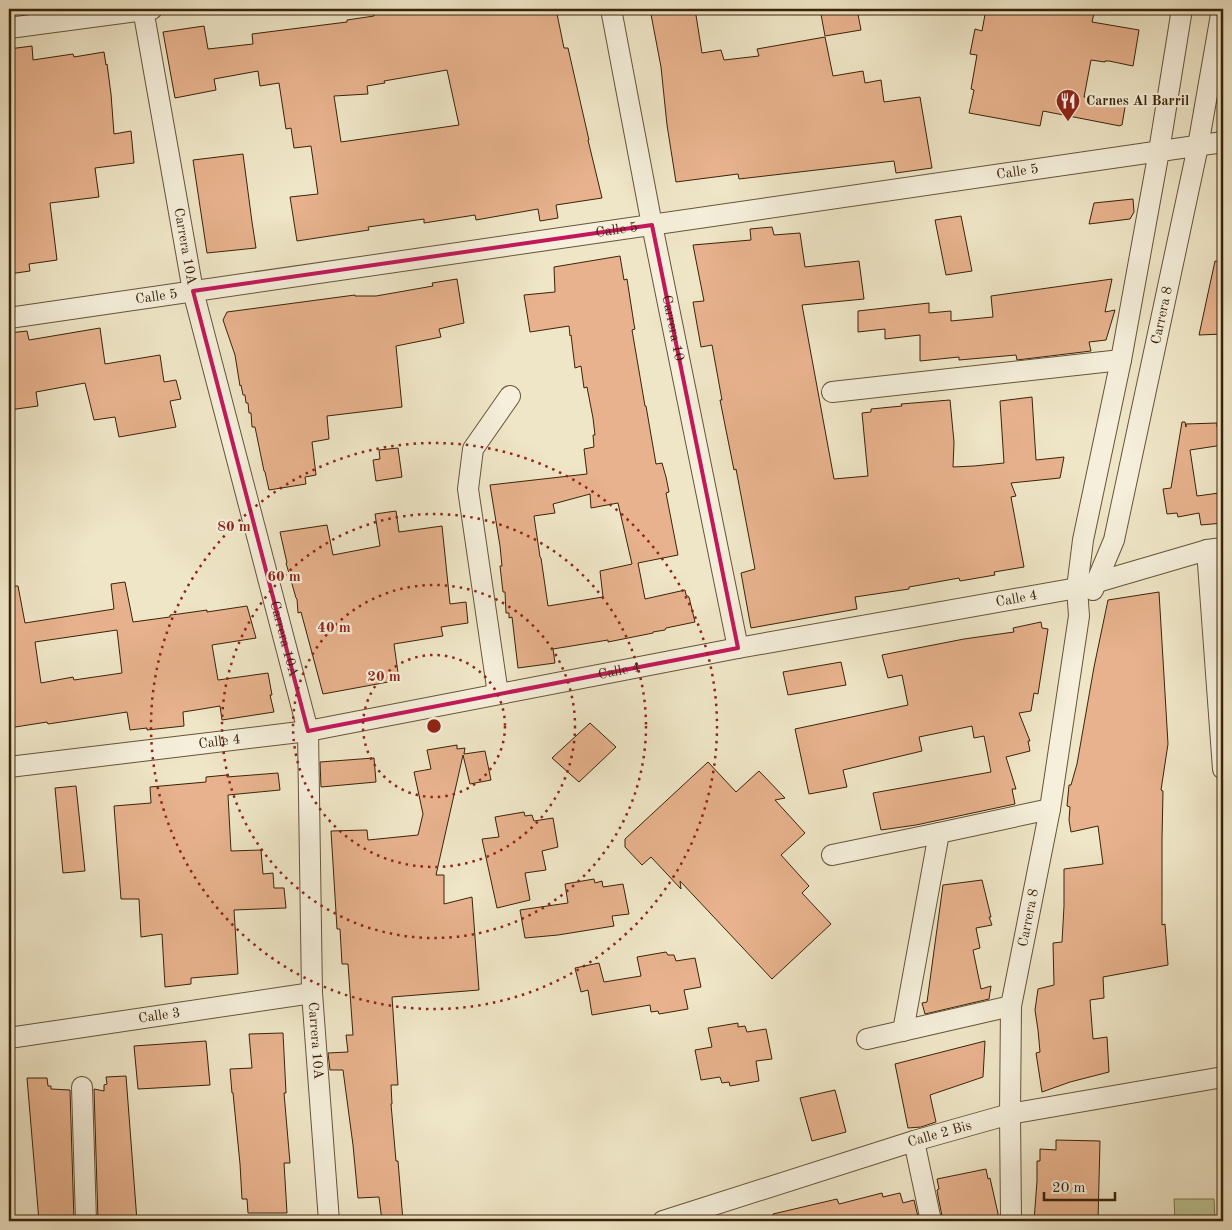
<svg xmlns="http://www.w3.org/2000/svg" width="1232" height="1230" font-family="'Old Standard TT',serif">
<style>
.green{fill:#bcc493;stroke:#7b744e}
.building{fill:#e7b28d;stroke:#3a2308;fill-rule:evenodd}
.lines{fill:none;stroke-linecap:round;stroke-linejoin:round}
.street-casing{stroke:#675438;stroke-width:22}
.street{stroke:#f5efdb;stroke-width:20}
.marked{fill:none;stroke:#c2185b;stroke-width:4;stroke-linejoin:round}
.ring{fill:none;stroke:#8f2418;stroke-width:2.5;stroke-dasharray:2.5 5}
.labels{text-anchor:middle;dominant-baseline:central;stroke-width:4.5;stroke-linejoin:round;paint-order:stroke}
.poi-label{font-size:14px;font-weight:bold;fill:#3a2308;stroke:#f5efdb;text-anchor:start}
.street-label{font-size:14px;fill:#3a2308;stroke:#f5efdb}
.centre{fill:#8f2418;stroke:#f5efdb;stroke-width:2.5}
.ring-label{font-size:15px;text-anchor:middle;font-weight:bold;fill:#8f2418;stroke:#f5efdb;stroke-width:4.5;stroke-linejoin:round;paint-order:stroke}
</style>
<rect width="100%" height="100%" fill="#efe6c7"/>
<filter id="stains"><feTurbulence type="fractalNoise" baseFrequency=".004" numOctaves="4"/><feColorMatrix values="0 0 0 0 .2 0 0 0 0 .09 0 0 0 0 .02 0 0 0 .5 -.17"/></filter>
<radialGradient id="worn" r=".72"><stop offset=".6" stop-color="#630" stop-opacity="0"/><stop offset="1" stop-color="#630" stop-opacity=".3"/></radialGradient>
<polygon class="green" points="1174,1199 1214,1199 1215,1221 1175,1221"/>
<g class="building">
<path d="M373 9H556L564 48H568L589 140H588L602 198 556 205 558 218 540 221 538 209 476 220 475 215 424 223V219L368 227 369 230 297 241 290 197 318 194 311 146 294 148 291 128 286 129 279 83 260 86 258 71 214 79 216 90 175 98 163 32 204 26 208 49 253 44 252 34 347 22V20L374 16ZM447 70 459 125 341 142 334 96 368 94 367 86 385 83 384 81Z"/>
<polygon points="650,9 695,9 702,53 721,50 724,60 759,56 757,49 825,37 833,76 863,71 865,83 881,80 884,102 920,97 932,168 896,173 894,161 739,179 738,174 676,182 667,125 661,67"/>
<polygon points="820,9 857,9 861,30 825,36"/>
<polygon points="986,9 1095,9 1092,22 1139,30 1133,66 1109,61 1105,61 1105,62 1091,60 1084,97 1124,104 1124,106 1125,107 1122,125 1121,125 1120,126 1043,111 1040,126 969,113 974,90 971,89 977,55 970,54 975,29 982,31"/>
<polygon points="32,46 33,60 73,54 74,57 104,52 106,65 107,64 111,94 114,134 131,131 134,163 95,168 99,197 50,203 57,260 29,264 30,271 9,274 9,49"/>
<polygon points="243,154 252,222 256,248 207,253 193,160"/>
<polygon points="1133,199 1134,212 1130,219 1089,224 1094,203"/>
<polygon points="961,216 972,271 946,275 935,220"/>
<polygon points="772,227 774,235 800,233 805,267 859,261 864,299 802,305 834,479 868,476 862,413 871,412 871,409 902,406 901,404 950,400 954,442 953,467 974,466 1004,463 1000,401 1032,397 1036,460 1064,457 1060,478 1011,483 1016,496 1011,497 1024,567 994,572 995,575 960,581 959,578 937,582 909,587 909,589 855,597 857,609 751,628 741,573 755,569 736,469 734,470 720,400 722,400 712,345 701,347 693,302 704,301 693,245 751,240 750,229"/>
<path d="M620 256 624 280 627 279 634 324 635 329 632 330 645 406H646L656 464 662 463 666 477 669 492 666 493 678 555 638 563 645 599 685 590 686 595 689 597 695 622 666 628 665 630 653 632V633L608 642V640L553 649 555 663 518 668 512 617 509 618V613H506L505 592H503L500 566H502L500 546 490 485 587 474 584 449 594 447 593 435H595L593 418 587 387 584 388 581 366 575 368 571 335 570 336 569 326 530 332 524 295 555 292 554 267ZM590 494 591 508 618 503 632 564 600 571 603 597 548 606 541 558 540 557 534 516 555 513 553 504Z"/>
<polygon points="1215,261 1223,262 1223,334 1199,335"/>
<polygon points="457,279 464,323 439,329 441,337 396,346 402,407 327,416 329,439 312,442 316,475 305,477 306,484 269,490 265,472 264,471 255,427 252,427 251,413 249,413 248,403 246,403 245,395 243,395 241,385 240,386 235,355 223,320 227,312 355,295 355,296 376,296 433,286 432,283"/>
<polygon points="1112,279 1105,312 1115,310 1106,340 1089,342 1091,351 1017,360 1016,355 959,360 959,357 920,361 920,335 885,339 885,329 858,332 858,311 929,303 929,313 951,311 951,321 993,317 991,296"/>
<polygon points="100,328 105,364 160,355 164,382 176,380 181,399 170,401 176,427 119,437 115,417 94,420 85,383 36,392 38,406 9,410 9,333 27,331 29,340"/>
<polygon points="1182,422 1185,422 1186,427 1186,424 1217,423 1217,427 1223,427 1223,445 1190,450 1197,496 1219,493 1220,497 1223,496 1223,523 1201,525 1199,513 1178,517 1177,513 1167,514 1163,489 1171,488"/>
<polygon points="398,448 402,477 376,481 373,460 380,459 379,450"/>
<polygon points="396,511 399,532 442,526 450,604 466,602 468,623 441,627 443,636 394,644 399,680 323,694 301,612 298,613 297,599 296,598 286,563 287,563 280,532 327,525 333,555 380,546 375,514"/>
<path d="M125 582 133 622 170 617V615L179 614 207 610V612L247 606 256 638 212 645 218 680 268 673 272 695H270L274 712 222 720 220 706 202 709 183 712 184 726 147 730V728L130 730 127 712 48 724 47 722 9 728V586H18L25 623 114 609 111 584ZM117 630 122 673 74 680 73 677 41 683 35 642Z"/>
<polygon points="1159,592 1168,744 1161,790 1163,791 1162,839 1162,925 1165,924 1168,965 1103,977 1104,998 1090,1000 1093,1039 1107,1037 1109,1072 1070,1082 1042,1092 1036,1053 1040,1052 1038,1030 1035,1010 1038,989 1054,985 1053,943 1062,942 1064,906 1064,869 1103,864 1098,826 1071,832 1069,820 1070,807 1067,806 1069,785 1071,785 1077,764 1094,667 1108,600"/>
<polygon points="1041,622 1042,628 1048,629 1038,694 1034,693 1031,711 1019,713 1030,741 1028,741 1030,751 1006,757 1016,789 1012,789 1015,804 916,825 881,830 873,793 991,772 984,736 974,738 972,726 919,737 922,751 843,770 847,787 809,794 795,729 908,705 902,675 888,678 882,655 964,639 1014,632 1013,628"/>
<polygon points="841,662 846,685 788,695 783,672"/>
<polygon points="590,723 616,747 579,782 552,758"/>
<polygon points="457,745 457,749 465,748 464,754 485,751 491,780 470,784 463,755 436,875 444,875 444,904 472,897 479,990 392,997 398,1085 391,1085 392,1104 391,1104 396,1161 398,1161 403,1221 382,1221 379,1197 358,1198 353,1145 343,1070 330,1070 328,1053 348,1052 346,1035 353,1035 348,964 342,964 340,929 337,929 331,831 367,830 368,840 418,835 423,814 414,772 431,769 427,750"/>
<polygon points="374,758 376,782 321,787 320,762"/>
<polygon points="708,762 736,792 759,771 785,798 775,800 805,833 781,855 809,886 802,893 831,924 772,979 680,881 681,889 651,857 642,865 625,847 625,839"/>
<polygon points="278,773 280,790 228,795 231,851 261,850 263,874 273,873 274,888 284,888 286,908 234,910 238,974 191,978 191,984 165,987 162,934 141,937 139,899 121,899 114,806 151,803 150,787 206,782 206,777 227,775 227,777"/>
<polygon points="76,786 85,871 63,873 55,788"/>
<polygon points="524,812 525,816 532,815 534,821 553,818 558,847 542,851 546,870 525,873 530,900 497,908 482,839 499,837 495,817"/>
<polygon points="594,879 595,883 602,881 603,887 623,884 629,914 612,916 614,926 558,935 525,938 520,910 568,903 565,884"/>
<polygon points="982,880 991,917 989,917 992,925 976,928 980,948 973,950 981,989 991,986 989,999 925,1014 922,1003 927,1002 943,885"/>
<polygon points="666,952 668,955 674,955 676,961 695,958 701,987 684,990 688,1009 659,1014 658,1011 651,1012 650,1005 592,1015 588,990 581,992 575,968 599,963 604,982 641,976 637,957"/>
<polygon points="738,1023 738,1027 745,1026 747,1032 766,1029 772,1059 756,1061 759,1081 730,1086 729,1082 722,1083 720,1077 701,1080 695,1050 712,1047 708,1028"/>
<polygon points="283,1033 286,1093 284,1093 290,1163 284,1163 287,1213 248,1213 247,1199 242,1199 240,1164 233,1093 232,1093 230,1069 252,1068 249,1034"/>
<polygon points="206,1041 210,1085 138,1089 134,1046"/>
<polygon points="985,1041 983,1077 930,1095 936,1122 921,1127 908,1128 895,1064"/>
<polygon points="126,1076 137,1221 114,1221 114,1218 98,1220 94,1089 104,1091 104,1085 107,1084 106,1077"/>
<polygon points="27,1078 47,1078 48,1086 51,1086 51,1089 70,1090 74,1221 39,1221"/>
<polygon points="835,1090 846,1132 812,1141 800,1098"/>
<polygon points="1056,1140 1100,1141 1098,1221 1034,1221 1037,1181 1037,1161 1040,1161 1040,1149 1056,1150"/>
<polygon points="986,1169 988,1179 990,1178 999,1218 989,1221 943,1221 938,1196 937,1190 939,1189 937,1179"/>
<polygon points="882,1193 883,1197 900,1193 903,1203 914,1200 919,1221 774,1221 773,1214 837,1199 839,1204"/>
</g>
<g class="lines">
<defs>
<g id="street">
<path id="s1" d="M143 9 193 291 308 731 312 993 329 1221"/>
<path id="s2" d="M611 9 652 225 738 648"/>
<polyline points="9,28 152,9"/>
<path id="s3" d="M9 318 1223 142"/>
<polyline points="832,392 1121,360"/>
<polyline points="1207,550 1223,769"/>
<path id="s4" d="M1093 590 1114 540 1198 146 1222 9"/>
<polyline points="498,694 468,489 473,449 510,396"/>
<path id="s5" d="M9 767 308 731 738 648 1077 588 1207 550 1223 548"/>
<polyline points="832,855 939,833 1050,809"/>
<polyline points="903,1031 939,833"/>
<path id="s6" d="M9 1038 312 993"/>
<polyline points="867,1039 1011,1006"/>
<polyline points="82,1087 86,1221"/>
<polyline points="914,1141 931,1221"/>
<path id="s7" d="M663 1221 914 1141 1010 1114 1223 1077"/>
<path id="s8" d="M1011 1221 1010 1114 1011 1006 1050 809 1079 616 1077 588 1083 540 1121 360 1159 151 1182 9"/>
</g>
</defs>
<use href="#street" class="street-casing"/>
<use href="#street" class="street"/>
</g>
<path class="marked" d="M652 225 738 648 308 731 193 291Z"/>
<g class="ring">
<circle cx="434" cy="726" r="71"/>
<circle cx="434" cy="726" r="141"/>
<circle cx="434" cy="726" r="212"/>
<circle cx="434" cy="726" r="283"/>
</g>
<defs>
<symbol id="restaurant-pin" viewBox="-11 -11 22 30"><path d="M0 17L-7.5 6A9.5 9.5 0 1 1 7.5 6Z" fill="#8f2418" stroke="#f5efdb"/><path d="M-5-6h1v4h1v-4h1v4h1v-4h1v5L-1.5 .5V6h-2V.5L-5-1ZM5-6V6H3V1.5H1.5Q1.5-4 5-6Z" fill="#fff"/></symbol>
</defs>
<g fill-rule="evenodd">
<use href="#restaurant-pin" x="1054" y="87" width="28" height="38"/>
</g>
<g class="labels">
<g class="poi-label">
<text x="1086" y="101">Carnes Al Barril</text>
</g>
<g class="street-label">
<text stroke="none"><textPath href="#s3" startOffset="1019">Calle 5</textPath></text>
<text stroke="none"><textPath href="#s3" startOffset="614">Calle 5</textPath></text>
<text stroke="none"><textPath href="#s1" startOffset="241">Carrera 10A</textPath></text>
<text stroke="none"><textPath href="#s3" startOffset="149">Calle 5</textPath></text>
<text stroke="none"><textPath href="#s4" startOffset="284">Carrera 8</textPath></text>
<text stroke="none"><textPath href="#s2" startOffset="325">Carrera 10</textPath></text>
<text stroke="none"><textPath href="#s5" startOffset="1022">Calle 4</textPath></text>
<text stroke="none"><textPath href="#s1" startOffset="646">Carrera 10A</textPath></text>
<text stroke="none"><textPath href="#s5" startOffset="618">Calle 4</textPath></text>
<text stroke="none"><textPath href="#s5" startOffset="212">Calle 4</textPath></text>
<text stroke="none"><textPath href="#s8" startOffset="305">Carrera 8</textPath></text>
<text stroke="none"><textPath href="#s6" startOffset="152">Calle 3</textPath></text>
<text stroke="none"><textPath href="#s1" startOffset="1051">Carrera 10A</textPath></text>
<text stroke="none"><textPath href="#s7" startOffset="290">Calle 2 Bis</textPath></text>
</g>
</g>
<circle cx="434" cy="726" r="8" class="centre"/>
<g class="ring-label">
<text x="234" y="531">80 m</text>
<text x="284" y="581">60 m</text>
<text x="334" y="632">40 m</text>
<text x="384" y="681">20 m</text>
</g>
<rect width="1232" height="1230" fill="none" stroke="#efe6c7" stroke-width="30"/>
<rect x="10" y="10" width="1212" height="1210" fill="none" stroke="#3a2308" stroke-width="2.5"/>
<rect x="15" y="15" width="1202" height="1200" fill="none" stroke="#3a2308"/>
<path d="M1044 1192v8h71v-8" fill="none" stroke="#3a2308" stroke-width="2.5"/>
<text x="1052" y="1192" font-size="15" fill="#3a2308" stroke="#f5efdb" stroke-width="4" paint-order="stroke">20 m</text>
<rect width="100%" height="100%" filter="url(#stains)"/>
<rect width="100%" height="100%" fill="url(#worn)"/>
</svg>
